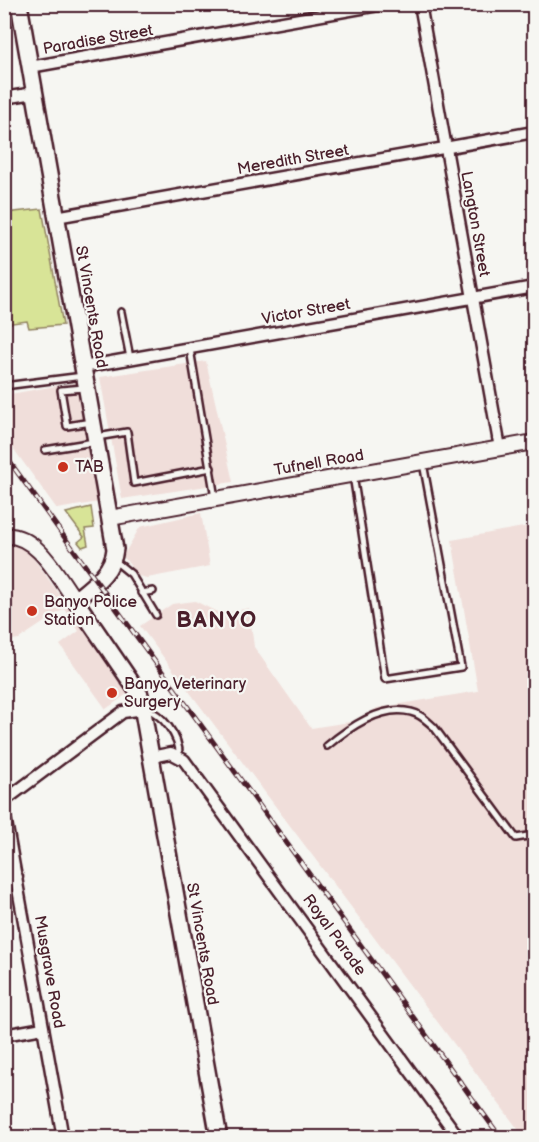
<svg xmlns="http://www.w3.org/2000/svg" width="539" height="1142" font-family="'Balsamiq Sans',sans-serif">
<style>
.built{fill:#f0deda}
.green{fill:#d8e497;stroke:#918261;stroke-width:1.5}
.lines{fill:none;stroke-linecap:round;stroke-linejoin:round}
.service-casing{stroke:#4a1f2b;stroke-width:10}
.minor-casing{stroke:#4a1f2b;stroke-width:15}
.tertiary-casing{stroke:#4a1f2b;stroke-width:18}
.secondary-casing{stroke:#4a1f2b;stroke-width:20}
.service{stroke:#f6f6f2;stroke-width:5}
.minor{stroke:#f6f6f2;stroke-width:10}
.tertiary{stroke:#f6f6f2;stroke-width:14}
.secondary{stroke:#f6f6f2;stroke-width:15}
.rail-casing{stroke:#4a1f2b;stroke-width:5}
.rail{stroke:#f6f6f2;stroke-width:3;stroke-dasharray:9;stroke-linecap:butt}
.poi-dot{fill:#c8321e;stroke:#f6f6f2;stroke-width:2}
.labels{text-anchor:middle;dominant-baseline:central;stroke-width:4.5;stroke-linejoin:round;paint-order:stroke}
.street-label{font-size:16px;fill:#4a1f2b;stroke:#f6f6f2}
.poi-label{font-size:16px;fill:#4a1f2b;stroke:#f6f6f2;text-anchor:start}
.district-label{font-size:22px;font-weight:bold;letter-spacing:1.5px;fill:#4a1f2b;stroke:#f6f6f2}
</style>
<rect width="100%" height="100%" fill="#f6f6f2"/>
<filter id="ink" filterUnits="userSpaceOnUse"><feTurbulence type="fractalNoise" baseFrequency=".0167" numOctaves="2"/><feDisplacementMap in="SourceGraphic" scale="12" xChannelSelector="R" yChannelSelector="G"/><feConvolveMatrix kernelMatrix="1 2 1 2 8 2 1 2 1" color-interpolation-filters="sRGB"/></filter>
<g filter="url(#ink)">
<g class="built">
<polygon points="206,361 233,482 122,499 100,377"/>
<polygon points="78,382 99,502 57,509 5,437 5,395"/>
<polygon points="201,513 210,566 147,578 138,576 123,556 140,527"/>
<polygon points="534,525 534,1137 524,1137 140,626 172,604 195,601 221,614 249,608 254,647 311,728 356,721 377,708 478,691 452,540"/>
<polygon points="13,542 22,545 31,555 130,692 106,709 60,645 79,631 64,609 19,639 5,641 5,543"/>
</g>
<g class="green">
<polygon points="42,209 63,325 29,328 27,321 5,324 5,213"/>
<polygon points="91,507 94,528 85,529 88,545 82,547 78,542 84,537 66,513"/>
</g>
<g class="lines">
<defs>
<g id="service">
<polyline points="121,312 130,358"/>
<polyline points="190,349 215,498"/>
<polyline points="4,386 83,376"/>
<polyline points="84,388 61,390 67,426 91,422"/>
<polyline points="97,437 127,432 134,483 211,468"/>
<polyline points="45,450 94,442"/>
<polyline points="353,475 385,679 461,667 423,463"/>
<polyline points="115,561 131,574 156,615"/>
<polyline points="141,593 153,591"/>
<path d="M145 709C162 713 180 737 179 755"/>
<path d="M327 746C347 729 382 704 411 712 421 714 427 721 434 727L516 838 534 835"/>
</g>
<g id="minor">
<polyline points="420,4 500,448"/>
<polyline points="30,67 384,4"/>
<polyline points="4,98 34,93"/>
<polyline points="56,217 534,132"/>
<polyline points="83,367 534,287"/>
<polyline points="151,757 171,753 184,760 459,1138"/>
<polyline points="4,801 123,712 144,709"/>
<polyline points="4,811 63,1138"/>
<polyline points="4,880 17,877"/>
<polyline points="4,1035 43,1028"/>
</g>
<g id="tertiary">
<polyline points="110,518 534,442"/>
<path d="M4 536C37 533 58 577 75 600"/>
</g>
<path id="secondary" d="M19 4 115 549C113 572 92 586 75 600L140 695 219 1138"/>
</defs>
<use href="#service" class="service-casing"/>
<use href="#minor" class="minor-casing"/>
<use href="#tertiary" class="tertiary-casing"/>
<use href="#secondary" class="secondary-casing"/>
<use href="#service" class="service"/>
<use href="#minor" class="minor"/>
<use href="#tertiary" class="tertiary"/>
<use href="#secondary" class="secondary"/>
<defs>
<polyline id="rail" points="4,454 501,1138"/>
</defs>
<use href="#rail" class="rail-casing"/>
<use href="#rail" class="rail"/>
</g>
</g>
<g class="poi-dot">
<circle cx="63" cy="467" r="6"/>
<circle cx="32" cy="611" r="6"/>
<circle cx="112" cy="693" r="6"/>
</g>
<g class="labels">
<g class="street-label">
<text transform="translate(98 40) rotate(-10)">Paradise Street</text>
<text transform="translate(293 160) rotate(-10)">Meredith Street</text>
<text transform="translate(475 224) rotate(80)">Langton Street</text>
<text transform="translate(91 307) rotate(80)">St Vincents Road</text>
<text transform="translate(306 312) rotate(-10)">Victor Street</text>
<text transform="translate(319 463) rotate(-10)">Tufnell Road</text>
<text transform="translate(334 935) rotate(54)">Royal Parade</text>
<text transform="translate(202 944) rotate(80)">St Vincents Road</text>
<text transform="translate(49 972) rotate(80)">Musgrave Road</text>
</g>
<g class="poi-label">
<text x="75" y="467">TAB</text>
<text x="44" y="602">Banyo Police<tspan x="44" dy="18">Station</tspan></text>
<text x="124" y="684">Banyo Veterinary<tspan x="124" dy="18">Surgery</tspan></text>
</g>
<g class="district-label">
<text x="217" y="620">BANYO</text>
</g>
</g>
<rect width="539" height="1142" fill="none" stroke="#f6f6f2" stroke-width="24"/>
<rect x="12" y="12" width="515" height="1118" fill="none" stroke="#4a1f2b" stroke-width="2" filter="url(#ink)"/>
</svg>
